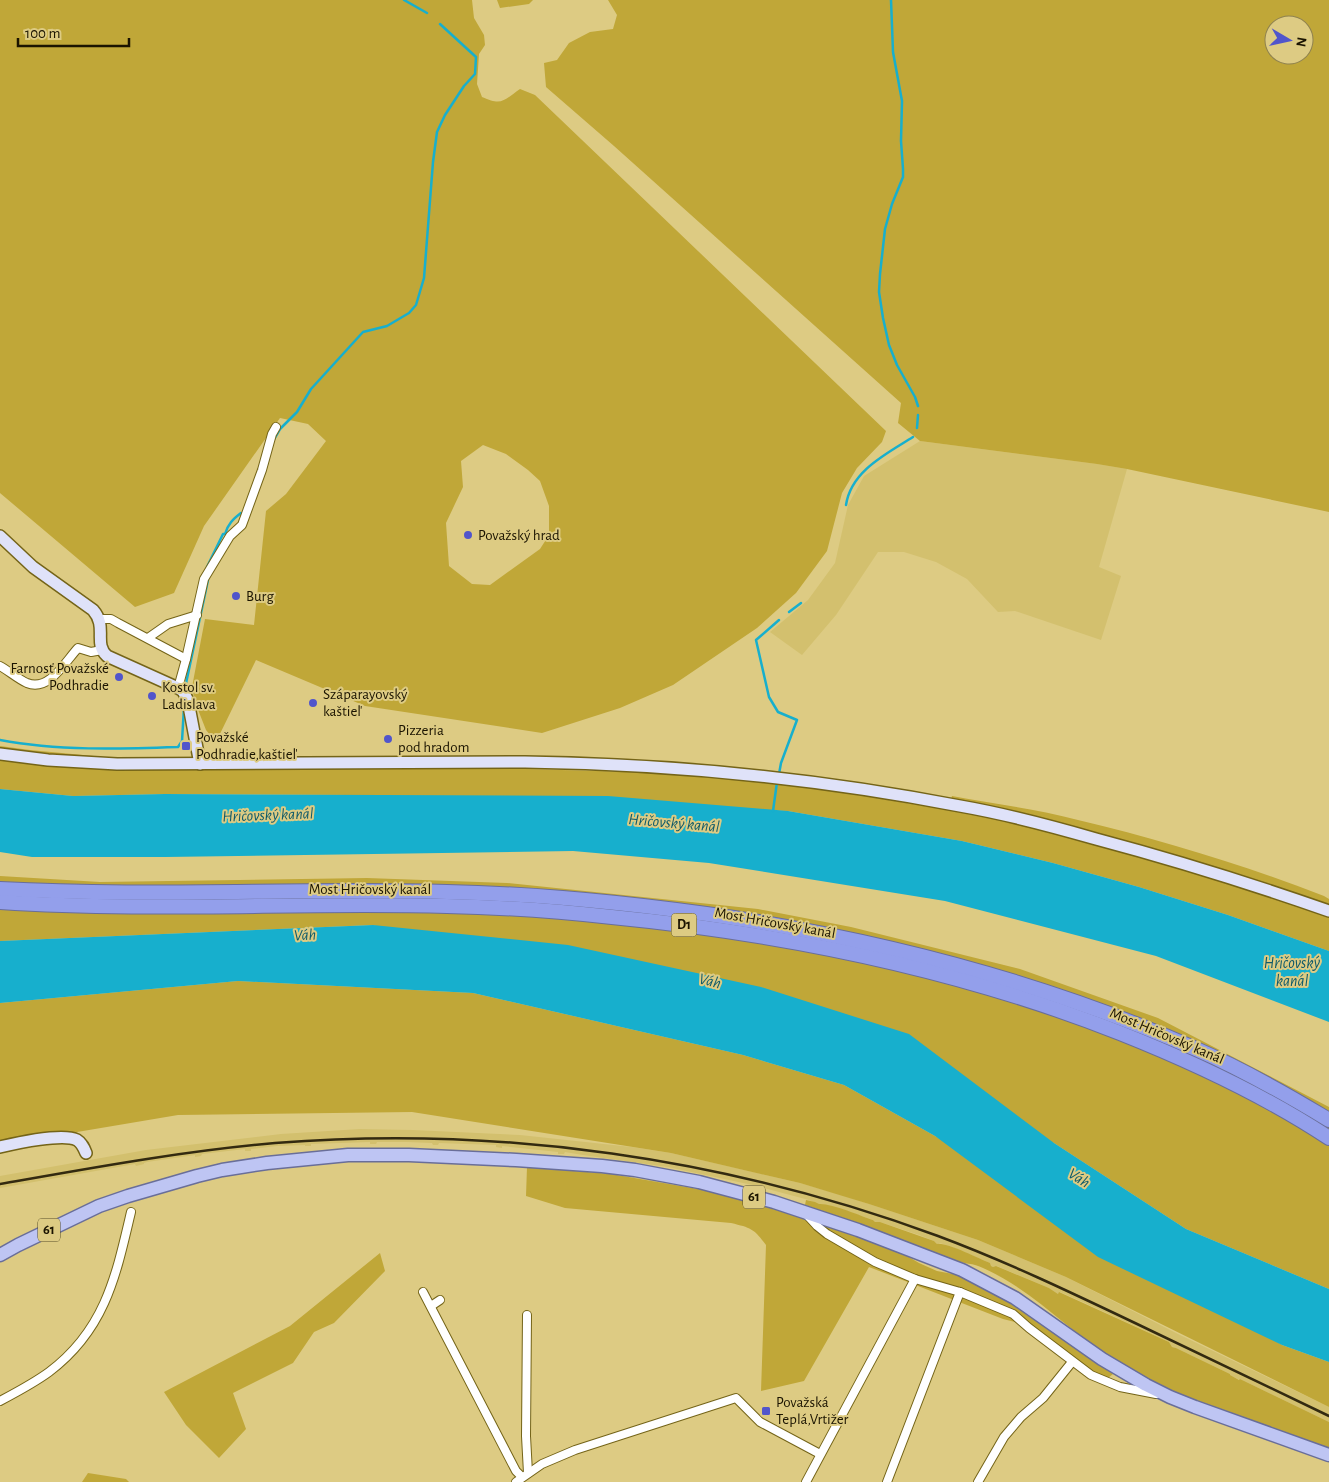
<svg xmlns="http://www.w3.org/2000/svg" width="1329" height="1482" font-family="'Alegreya Sans',sans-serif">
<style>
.built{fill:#d3c06e}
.green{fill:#c0a738;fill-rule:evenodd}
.water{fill:#17afcd}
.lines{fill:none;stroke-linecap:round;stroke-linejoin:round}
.stream{stroke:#17afcd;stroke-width:2.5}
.street-casing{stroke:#746418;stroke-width:10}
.secondary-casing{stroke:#746418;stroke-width:14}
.primary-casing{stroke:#696e99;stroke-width:15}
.highway-casing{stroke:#696e99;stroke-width:16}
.street{stroke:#fff;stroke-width:8}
.secondary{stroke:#dfe2f9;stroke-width:11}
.primary{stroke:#bec5f3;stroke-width:12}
.highway{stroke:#939feb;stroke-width:14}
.rail{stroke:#332a10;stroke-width:2.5}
.poi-dot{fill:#5155cb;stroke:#ddcb83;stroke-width:2}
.labels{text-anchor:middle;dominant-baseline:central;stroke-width:4;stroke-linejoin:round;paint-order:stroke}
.shield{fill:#ddcb83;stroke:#554b27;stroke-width:1}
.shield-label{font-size:14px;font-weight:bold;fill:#1b1400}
.poi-label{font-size:15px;fill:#1b1400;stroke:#ddcb83;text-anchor:start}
.street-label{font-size:15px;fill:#1b1400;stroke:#ddcb83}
.water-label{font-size:16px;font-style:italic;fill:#0f5a6a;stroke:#ddcb83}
</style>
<rect width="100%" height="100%" fill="#ddcb83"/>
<g class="built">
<polygon points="920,441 1097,464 1127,469 1099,567 1121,576 1101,640 1015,611 998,612 967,579 936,562 904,552 878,552 836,615 802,655 770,632 808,600 835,563 848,505 864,476"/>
<polygon points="360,1129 413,1130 520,1135 632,1147 671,1153 727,1166 800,1183 845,1196 978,1240 1066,1277 1178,1334 1329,1407 1329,1422 1240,1379 1240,1380 1229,1375 1230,1374 1176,1348 1172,1347 1169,1342 1085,1303 1060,1292 1058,1294 1049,1288 997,1266 993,1267 991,1266 990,1263 952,1247 940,1243 937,1244 934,1241 919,1235 880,1222 875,1222 873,1220 831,1206 816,1204 809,1200 760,1187 754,1188 753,1185 743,1183 668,1167 583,1155 565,1152 564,1154 558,1154 558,1152 502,1146 502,1148 496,1147 496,1145 439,1143 438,1145 433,1145 432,1143 407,1142 377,1142 376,1144 370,1144 370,1142 341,1143 311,1144 311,1146 305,1146 305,1145 277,1146 251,1149 251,1151 245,1151 245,1149 202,1154 201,1156 195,1157 195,1155 147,1162 144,1163 144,1164 136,1166 135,1164 0,1188 0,1176 146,1150 281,1134"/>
</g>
<g class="green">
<path d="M0 0H472L474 18 484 35 485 45 479 54 477 84 482 97C502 106 503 101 520 89L535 95 886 431 882 442 857 468 842 493 827 551 796 593 757 628 673 685 620 708 542 733 365 706 256 660 216 742 206 730 195 702 192 687 205 619 254 625 266 511 286 494 326 441 308 424 280 418 204 526 174 593 135 607 0 493ZM483 445 506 454 528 470 540 481 549 506V535L540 549 490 585 472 584 449 566 446 523 463 487 461 461Z"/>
<polygon points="497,0 533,0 529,4 500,8"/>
<path d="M608 0H1329V512L1127 469 1097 464 920 441 898 423 901 403 614 146 546 87 544 63 557 60 569 43 590 32 613 29 617 15ZM1274 25H1304V55H1274Z"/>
<path d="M0 746 30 750 104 757 669 773 794 784 948 810 952 796C994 804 1037 809 1078 820 1162 840 1244 865 1324 896L1329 899V951L1228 915 1139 887 1053 863 962 841 788 811 351 795 165 794 73 796 0 789Z"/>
<polygon points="0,876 100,882 367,878 507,883 758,909 851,927 1020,969 1158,1018 1329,1107 1329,1289 1186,1229 1054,1143 373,925 0,941"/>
<polygon points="238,981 473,993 743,1055 844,1085 935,1136 1282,1345 1329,1362 1329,1407 1066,1277 978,1240 869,1204 800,1183 671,1153 412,1112 178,1115 0,1145 0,1003"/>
<path d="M527 1167 611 1174 698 1189 735 1198 797 1216 850 1234 902 1253 919 1263 937 1271 958 1275 980 1286 1020 1309 1113 1374 1108 1378 1093 1372 1082 1365 1031 1326 1003 1319 869 1267 804 1381 761 1391 766 1245C754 1229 752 1228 731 1223L565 1208 526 1196Z"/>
<path d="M806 1200 815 1202 819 1204C831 1203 861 1216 873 1220L875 1222H880L934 1241 937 1244C947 1242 979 1259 990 1263L991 1266 993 1267 996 1266 1049 1288 1058 1294 1059 1292 1169 1342 1172 1347 1176 1348 1230 1374V1375L1239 1380 1240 1379 1329 1422V1449C1257 1423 1182 1401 1116 1361 1069 1332 1033 1290 983 1268 974 1263 963 1264 954 1260 904 1241 855 1222 805 1205Z"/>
<polygon points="380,1253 385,1271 334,1323 314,1332 293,1363 233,1393 246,1429 219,1458 186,1425 164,1392 290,1326"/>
<polygon points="88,1473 126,1479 129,1482 82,1482"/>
</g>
<g class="water">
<polygon points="0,789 73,796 165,794 608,796 788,811 962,841 1053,863 1139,887 1228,915 1329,951 1329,1022 1156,956 945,901 709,863 573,851 165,857 32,857 0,852"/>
<polygon points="373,925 568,945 761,987 909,1034 1054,1143 1186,1229 1329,1289 1329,1362 1282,1345 1098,1257 935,1136 844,1085 743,1055 473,993 238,981 0,1003 0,941"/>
</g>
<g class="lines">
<g class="stream">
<polyline points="404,0 427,13"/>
<polyline points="891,0 893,52 902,101 901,141 903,169 903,177 892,204 885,229 880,274 879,292 883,318 889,345 897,365 915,397 918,406"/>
<polyline points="917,428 918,415"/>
<polyline points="273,441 280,429 297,412 311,389 363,332 387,326 409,313 416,305 424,278 433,162 437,132 445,115 464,86 475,74 476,57 440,24"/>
<polyline points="264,474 268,461"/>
<path d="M846 505C851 471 886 454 913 437"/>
<path d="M207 567 223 534H225C228 524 233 519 241 513"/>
<polyline points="789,612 801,603"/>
<polyline points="185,688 208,580"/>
<path d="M0 740C57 751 120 749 178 747L182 741 184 707"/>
<polyline points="779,774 781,763 797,720 778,712 769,697 756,640 779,620"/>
<polyline points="773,811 777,782"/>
</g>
<defs>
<g id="street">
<polyline points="99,619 111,619 118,623 186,659"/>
<polyline points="148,638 168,624 197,615"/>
<path d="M0 666C9 671 18 679 27 683 49 692 65 662 78 648L91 652 102 650"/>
<polyline points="178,688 186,659 204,579 230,536 242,525 262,470 272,434 276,427"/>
<polyline points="807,1215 817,1226 827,1234 875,1262 915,1279 960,1292 1013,1314 1029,1328 1091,1375 1120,1387 1156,1394"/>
<polyline points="423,1292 516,1471 522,1477"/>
<polyline points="431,1306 440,1300"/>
<polyline points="527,1315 526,1436 528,1473"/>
<path d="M0 1401C17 1392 34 1383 49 1372 105 1330 116 1276 131 1212"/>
<polyline points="516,1482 542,1464 575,1450 736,1398 760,1422 820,1454"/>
<polyline points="806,1482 915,1279"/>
<polyline points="887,1482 960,1292"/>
<polyline points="978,1482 1004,1437 1021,1417 1043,1398 1072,1362"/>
</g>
<g id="secondary">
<path d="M0 536 33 567 93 610C108 627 93 643 107 656L178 688 183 691 188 701 200 764"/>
<path d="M0 754 48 760 117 764 525 762C671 764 816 778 960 806 1006 814 1051 826 1096 839 1175 860 1252 884 1329 911"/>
<path d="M0 1147C17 1143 63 1133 77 1140 82 1143 84 1148 86 1153"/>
</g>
<polyline id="primary" points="0,1255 18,1245 99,1206 128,1196 197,1176 222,1170 267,1163 348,1155 409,1155 516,1160 602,1166 635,1170 699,1182 774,1202 858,1230 962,1270 1015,1298 1102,1359 1146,1385 1170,1397 1195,1407 1329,1455"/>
<g id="highway">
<path d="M0 889C149 897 298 888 447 892 543 894 639 904 734 918 893 943 1048 984 1196 1049 1242 1069 1286 1094 1329 1120"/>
<path d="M0 902C149 912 298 902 447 906 502 907 557 911 612 917 786 934 958 969 1120 1033 1193 1062 1264 1095 1329 1138"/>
</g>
</defs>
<use href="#street" class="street-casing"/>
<use href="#secondary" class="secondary-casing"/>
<use href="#primary" class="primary-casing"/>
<use href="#highway" class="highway-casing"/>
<use href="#street" class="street"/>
<use href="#secondary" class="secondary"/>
<use href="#primary" class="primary"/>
<use href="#highway" class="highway"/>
<path class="rail" d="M0 1184C91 1168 183 1151 275 1143 500 1125 727 1158 938 1236 1005 1261 1070 1292 1135 1323 1200 1354 1265 1385 1329 1416"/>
</g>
<g class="poi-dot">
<circle cx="468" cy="535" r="5"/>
<circle cx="236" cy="596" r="5"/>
<circle cx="119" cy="677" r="5"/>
<circle cx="152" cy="696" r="5"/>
<circle cx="313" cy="703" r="5"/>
<circle cx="388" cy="739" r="5"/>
<rect x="181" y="741" width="10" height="10" rx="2.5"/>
<rect x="761" y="1406" width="10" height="10" rx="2.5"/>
</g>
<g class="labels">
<g class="shield">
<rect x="671.5" y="913.5" width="25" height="23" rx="4"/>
<rect x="743" y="1185.5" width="22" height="23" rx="4"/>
<rect x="38" y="1218.5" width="22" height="23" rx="4"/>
</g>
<g class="shield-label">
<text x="684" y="925">D1</text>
<text x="754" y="1197">61</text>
<text x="49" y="1230">61</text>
</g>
<g class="poi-label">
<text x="478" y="535">Považský hrad</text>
<text x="246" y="596">Burg</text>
<text x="109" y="668" text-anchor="end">Farnosť Považské<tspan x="109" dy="17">Podhradie</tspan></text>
<text x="162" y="687">Kostol sv.<tspan x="162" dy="17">Ladislava</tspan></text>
<text x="323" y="694">Száparayovský<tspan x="323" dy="17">kaštieľ</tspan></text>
<text x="398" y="730">Pizzeria<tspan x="398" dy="17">pod hradom</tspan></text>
<text x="196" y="737">Považské<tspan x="196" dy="17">Podhradie,kaštieľ</tspan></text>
<text x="776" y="1402">Považská<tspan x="776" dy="17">Teplá,Vrtižer</tspan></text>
</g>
<g class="street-label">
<text x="370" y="889">Most Hričovský kanál</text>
<text transform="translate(775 923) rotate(10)">Most Hričovský kanál</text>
<text transform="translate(1167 1036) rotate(23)">Most Hričovský kanál</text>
</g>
<g class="water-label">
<text transform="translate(268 815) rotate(-2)">Hričovský kanál</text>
<text transform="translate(674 823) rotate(5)">Hričovský kanál</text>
<text transform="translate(305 935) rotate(-2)">Váh</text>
<text x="1292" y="963">Hričovský<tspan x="1292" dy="18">kanál</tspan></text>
<text transform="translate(710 981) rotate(14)">Váh</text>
<text transform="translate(1079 1178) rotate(32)">Váh</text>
</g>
</g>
<g transform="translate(1289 40) rotate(99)"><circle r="24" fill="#ddcb83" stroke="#8f824f"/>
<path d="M0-4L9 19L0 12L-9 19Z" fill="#5155cb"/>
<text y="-8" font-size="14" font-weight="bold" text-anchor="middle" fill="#1b1400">N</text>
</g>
<path d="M18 38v8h111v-8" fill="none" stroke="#1b1400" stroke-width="2.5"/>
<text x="25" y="38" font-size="15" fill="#1b1400" stroke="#ddcb83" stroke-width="4" paint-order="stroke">100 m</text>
</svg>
